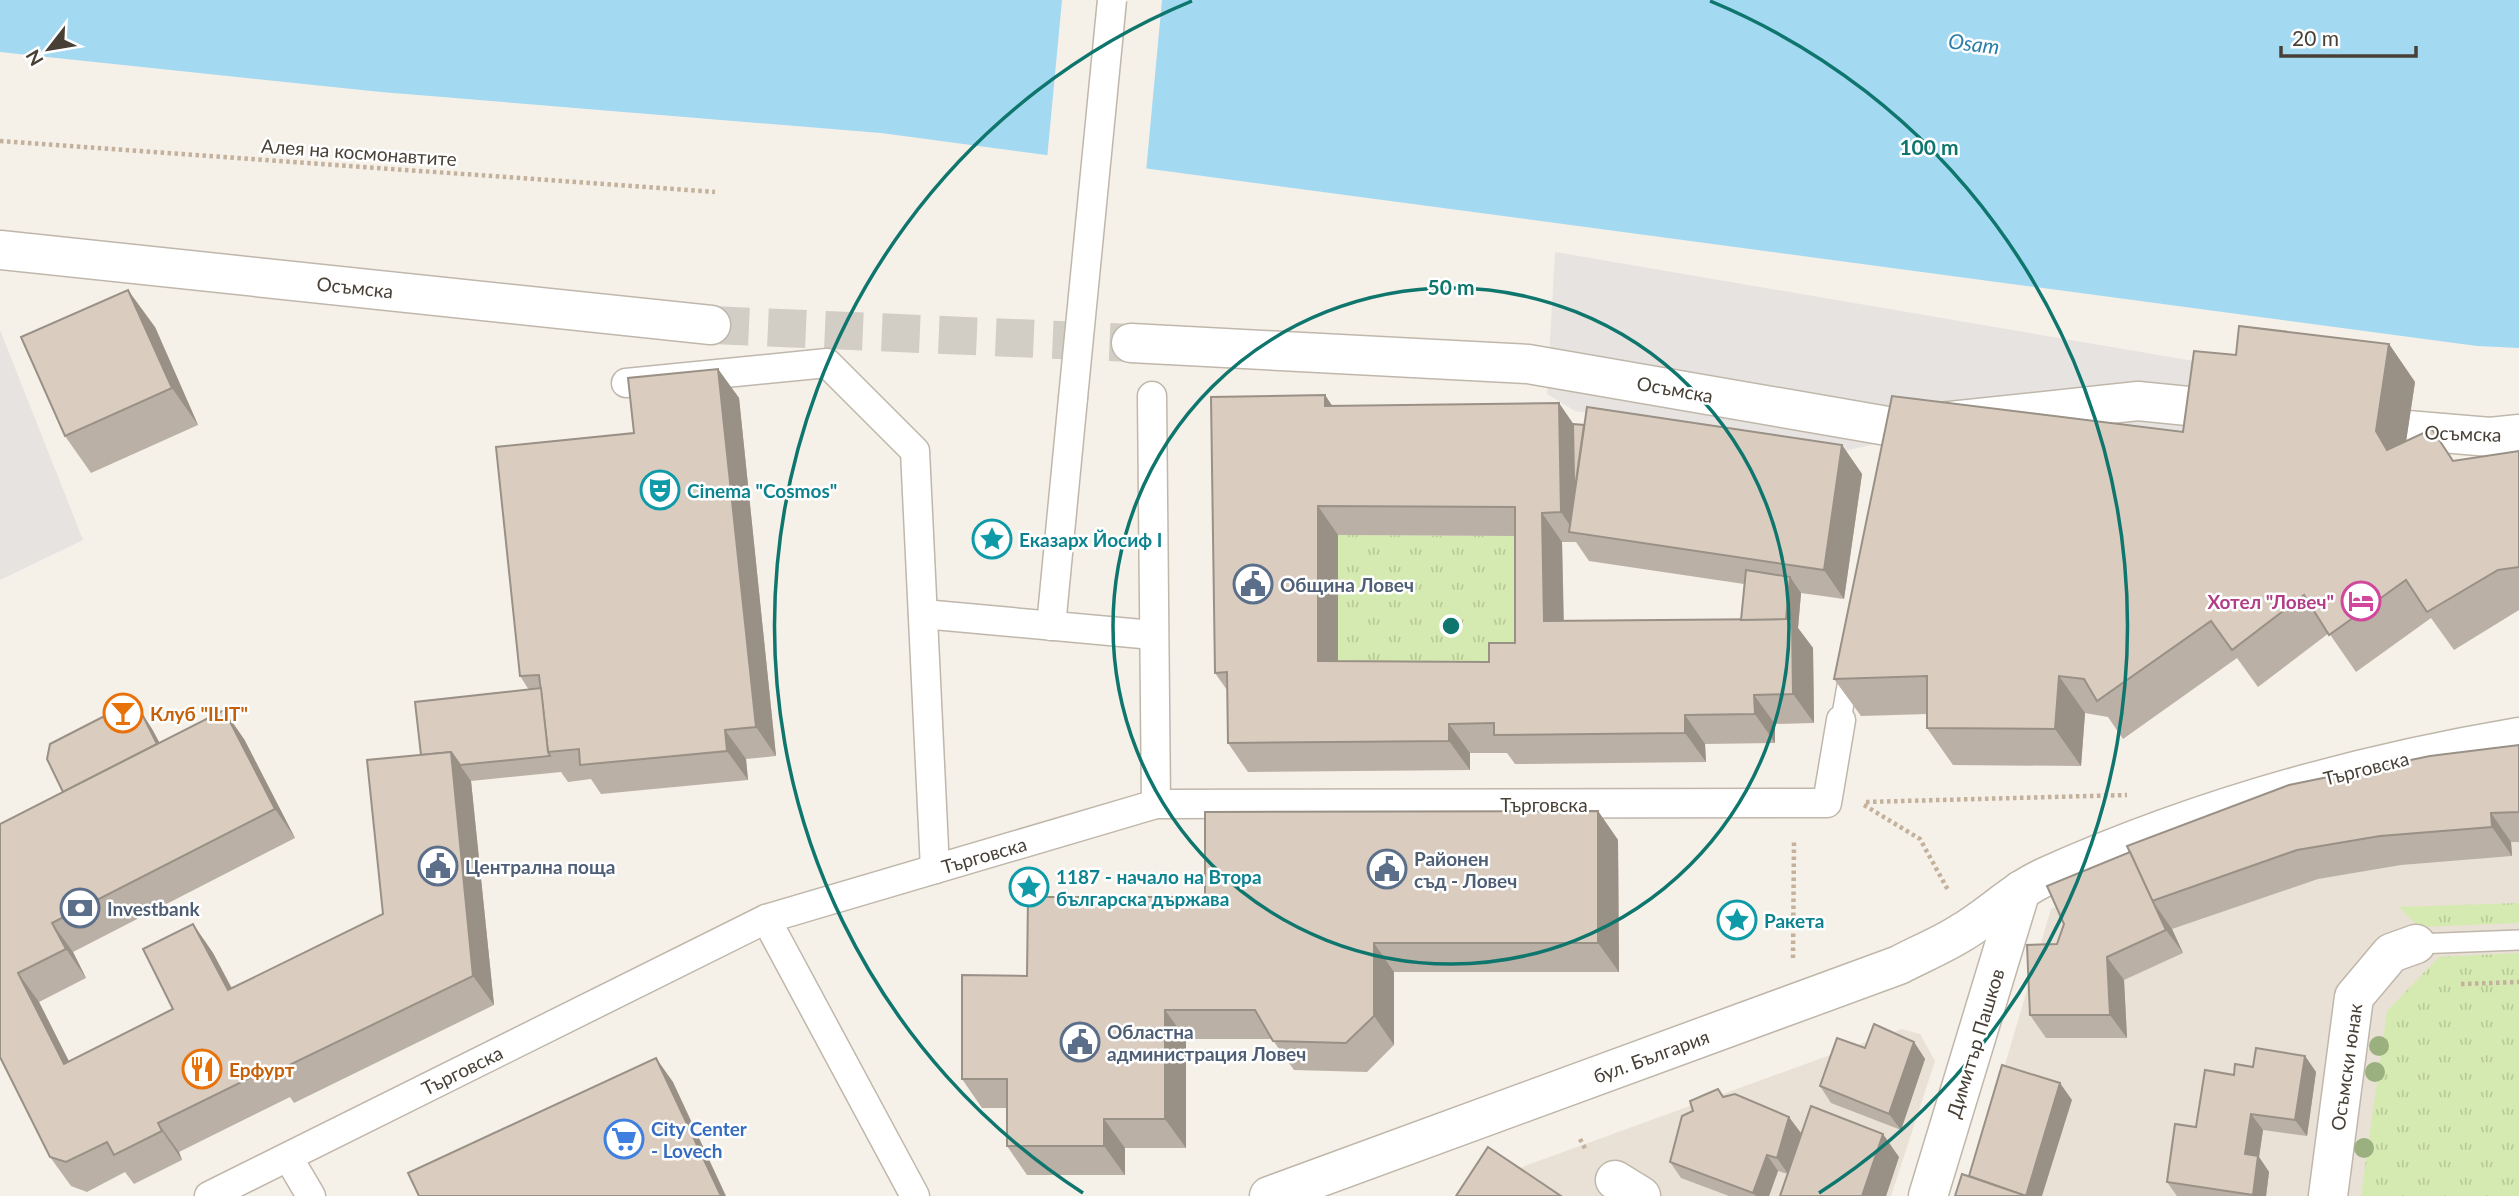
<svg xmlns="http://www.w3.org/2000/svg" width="2519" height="1196" font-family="Lato,sans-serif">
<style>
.residential{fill:#e9e1d6}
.grass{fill:url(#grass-tufts)}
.parking{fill:#e6e3e0}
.water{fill:#a4d9f2}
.pier{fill:#f5f0e8}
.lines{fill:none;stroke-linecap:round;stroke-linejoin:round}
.minor-tunnel{stroke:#d2cdc5;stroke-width:38;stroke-dasharray:38 19;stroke-linecap:butt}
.service-casing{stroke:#c0b7ab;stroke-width:22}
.pedestrian-casing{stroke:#c0b7ab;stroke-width:31}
.minor-casing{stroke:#c0b7ab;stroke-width:41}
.tertiary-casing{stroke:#c0b7ab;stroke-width:41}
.path{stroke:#c3b19b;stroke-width:4.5;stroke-dasharray:3.5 3.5;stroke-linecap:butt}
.service{stroke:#fff;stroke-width:19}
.pedestrian{stroke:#fff;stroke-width:28}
.minor{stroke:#fff;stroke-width:38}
.tertiary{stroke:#fff;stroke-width:38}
.pedestrian-bridge-casing{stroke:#c0b7ab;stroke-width:31;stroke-linecap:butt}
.pedestrian-bridge{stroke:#fff;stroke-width:28}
.tree{fill:#9ab07e}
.wall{fill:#bbb0a5;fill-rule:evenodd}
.shaded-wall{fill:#999086}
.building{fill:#dacdc0;stroke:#999086;stroke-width:2;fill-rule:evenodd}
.ring{fill:none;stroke:#0f766e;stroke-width:3.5}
.labels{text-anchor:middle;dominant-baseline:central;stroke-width:5;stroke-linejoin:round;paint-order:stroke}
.street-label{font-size:19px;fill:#484037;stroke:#fff}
.culture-label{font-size:19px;font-weight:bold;fill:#0d838f;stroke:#fff;text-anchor:start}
.service-label{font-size:19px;font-weight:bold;fill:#4e5e75;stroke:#fff;text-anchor:start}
.hotel-label{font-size:19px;font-weight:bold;fill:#b23c85;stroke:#fff;text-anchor:end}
.food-label{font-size:19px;font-weight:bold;fill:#c56008;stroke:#fff;text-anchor:start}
.shop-label{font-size:19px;font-weight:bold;fill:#366cbe;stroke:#fff;text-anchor:start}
.water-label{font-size:21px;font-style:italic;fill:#297da7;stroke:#fff}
.centre{fill:#0f766e;stroke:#fff;stroke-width:3.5}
.ring-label{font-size:21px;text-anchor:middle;font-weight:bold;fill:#0f766e;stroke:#fff;stroke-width:5;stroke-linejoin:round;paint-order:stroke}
</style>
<defs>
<pattern id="grass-tufts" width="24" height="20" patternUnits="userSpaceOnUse" patternTransform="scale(1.75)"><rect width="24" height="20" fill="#d5eab0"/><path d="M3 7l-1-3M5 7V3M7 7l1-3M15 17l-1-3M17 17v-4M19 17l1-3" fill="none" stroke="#b8ca98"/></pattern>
</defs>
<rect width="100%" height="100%" fill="#f5f0e8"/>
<g class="residential">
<polygon points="2519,772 2519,1196 1966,1196 2051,909 2306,812"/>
<polygon points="1902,1029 1920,1034 1935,1061 1891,1196 1479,1196 1492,1178"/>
</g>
<g class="grass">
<polygon points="1338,535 1536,536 1535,672 1338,690"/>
<polygon points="2519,903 2519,923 2419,927 2399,907"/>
<polygon points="2519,953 2519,1196 2361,1196 2387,1011 2439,957"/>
</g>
<g class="parking">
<polygon points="1555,252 2223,366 2209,470 1918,434 1845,451 1575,411 1547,394"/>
<polygon points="0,330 83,540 0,580"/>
</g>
<polygon class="water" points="0,0 2519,0 2519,348 2477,346 881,133 381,92 0,52"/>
<polygon class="pier" points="1062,0 1162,0 1146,172 1047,159"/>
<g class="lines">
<polyline class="minor-tunnel" points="711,325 1131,343"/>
<defs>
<g id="service">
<polyline points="1841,720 1850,669"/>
<polyline points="2416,944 2519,940"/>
</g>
<g id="pedestrian">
<polyline points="626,383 827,363 915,451 935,869"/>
<polyline points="1152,396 1156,804"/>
<polyline points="923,614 1153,635"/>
<polyline points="1051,626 1073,398"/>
<polyline points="766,919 915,1196"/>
<polyline points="288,1157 311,1196"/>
<polyline points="209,1196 766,919 1156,804 1827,803 1841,720"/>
</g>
<g id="minor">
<polyline points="0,250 711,325"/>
<polyline points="1131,343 1528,364 1893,427 2138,401 2218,409"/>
<polyline points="2407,430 2490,437 2519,434"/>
<polyline points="1615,1180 1641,1196"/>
<polyline points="2328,1196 2354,997 2391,953 2416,944"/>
</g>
<g id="tertiary">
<path d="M1269 1196 1899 965C1920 954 1942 945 1961 933 1990 916 2014 891 2045 877 2194 810 2359 764 2519 737"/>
<polyline points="1928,1196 2021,890"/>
</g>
</defs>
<use href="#service" class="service-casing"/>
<use href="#pedestrian" class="pedestrian-casing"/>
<use href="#minor" class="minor-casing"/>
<use href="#tertiary" class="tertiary-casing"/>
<g class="path">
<polyline points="0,141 715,192"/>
<polyline points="1866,802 2127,795"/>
<polyline points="1864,805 1920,839 1948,890"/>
<polyline points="1793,958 1794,841"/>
<polyline points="2461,984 2519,982"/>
<polyline points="1580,1139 1586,1150"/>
</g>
<use href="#service" class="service"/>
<use href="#pedestrian" class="pedestrian"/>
<use href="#minor" class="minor"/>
<use href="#tertiary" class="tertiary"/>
<defs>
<polyline id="pedestrian-bridge" points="1073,398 1112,0"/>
</defs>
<use href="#pedestrian-bridge" class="pedestrian-bridge-casing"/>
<use href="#pedestrian-bridge" class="pedestrian-bridge"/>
</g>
<g class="tree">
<circle cx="2379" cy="1046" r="10"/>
<circle cx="2375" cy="1072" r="10"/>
<circle cx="2364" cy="1148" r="10"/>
</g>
<g class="wall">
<polygon points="155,327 198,425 91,473 65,436"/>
<polygon points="2389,344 2415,382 2406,441 2454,461 2519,451 2519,610 2454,650 2431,618 2356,672 2329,633 2258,687 2237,658 2123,739 2108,717 2085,713 2081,766 1953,765 1927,728 1927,714 1861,716 1834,679 2183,432 2236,355"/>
<polygon points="718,369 739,398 776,756 746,759 748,780 601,794 591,779 568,782 561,772 471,781 494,1005 294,1103 290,1097 179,1152 182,1160 134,1184 125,1172 87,1192 71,1186 50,1157 0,1057 0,824 63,792 141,712 152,729 159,742 244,739 295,838 73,952 86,978 39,1002 69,1062 173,1009 193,924 213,953 232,988 383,914 421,755 529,690 520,676 634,433"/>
<path d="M1325 395 1332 406 1842 445 1862 474 1844 599 1801 593 1798 628 1813 648 1814 723 1775 724V743L1705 744 1706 762 1515 764 1507 753H1470V770L1248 772 1228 743 1227 690 1215 673ZM1338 535 1515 536V643L1489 662 1338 661ZM1562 542H1576L1589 561 1744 584 1741 620 1564 621Z"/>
<polygon points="2519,745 2519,842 2511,842 2512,856 2401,865 2318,879 2172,929 2183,953 2124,980 2127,1038 2046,1038 2030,1015 2064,924"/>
<polygon points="1598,811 1618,840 1619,972 1394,972 1394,1045 1367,1072 1294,1070 1272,1039 1186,1039 1186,1148 1125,1148 1125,1175 1027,1175 1007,1146 1007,1108 982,1108 962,1079 1027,976 1205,897"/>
<polygon points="1914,1042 1925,1059 1901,1130 1831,1103 1820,1086 1865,1048"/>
<polygon points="2305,1056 2316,1072 2307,1136 2263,1130 2259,1157 2269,1172 2266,1196 2177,1196 2167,1182 2196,1127 2234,1075"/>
<polygon points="1718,1089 1724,1097 1801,1133 1794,1156 1899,1157 1886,1196 1780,1196 1788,1174 1778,1171 1769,1196 1729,1196 1681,1178 1670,1162 1693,1111"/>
</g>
<g class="shaded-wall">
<polygon points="128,290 155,327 198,425 172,388"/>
<polygon points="2389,344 2415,382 2402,469 2387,450 2376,431"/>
<polygon points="718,369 739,398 776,756 756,727"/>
<polygon points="1325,395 1345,425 1325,406"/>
<polygon points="1559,403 1579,432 1574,481 1580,489 1575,533 1561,512"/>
<polygon points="1842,445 1862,474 1844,599 1824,570"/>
<polygon points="1318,506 1338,535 1338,690 1318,661"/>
<polygon points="1542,513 1562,542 1564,651 1544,621"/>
<polygon points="1790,577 1801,593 1798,628 1813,648 1814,723 1793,694 1785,632"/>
<polygon points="2059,676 2085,713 2081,766 2055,729"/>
<polygon points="1754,695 1775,724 1775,743 1755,714"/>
<polygon points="224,710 244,739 295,838 275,809"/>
<polygon points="141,712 152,729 176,773 164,757"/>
<polygon points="1685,715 1705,744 1706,762 1685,733"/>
<polygon points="1449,724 1470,753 1470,770 1449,741"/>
<polygon points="725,730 746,759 748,780 727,751"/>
<polygon points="451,752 471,781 494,1005 473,976"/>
<polygon points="1598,811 1618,840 1619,972 1598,943"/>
<polygon points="2491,813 2511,842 2512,856 2492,827"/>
<polygon points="2156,906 2172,929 2183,953 2166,930"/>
<polygon points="52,923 73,952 86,978 66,949"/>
<polygon points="193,924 213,953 248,1020 228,990"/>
<polygon points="1374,943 1394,972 1394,1045 1374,1016"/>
<polygon points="2107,957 2124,980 2127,1038 2110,1015"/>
<polygon points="18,973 39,1002 85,1093 64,1064"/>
<polygon points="1165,1010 1186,1039 1186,1148 1165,1119"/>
<polygon points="1914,1042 1925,1059 1901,1130 1889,1114"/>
<polygon points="2305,1056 2316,1072 2307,1136 2295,1120"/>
<polygon points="656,1058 673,1082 726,1196 721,1196"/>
<polygon points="2060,1083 2072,1100 2042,1196 2026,1196"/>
<polygon points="2251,1114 2263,1130 2259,1157 2269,1172 2266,1196 2253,1196 2253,1195 2245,1154"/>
<polygon points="1789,1117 1801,1133 1788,1174 1777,1158"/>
<polygon points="1104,1119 1125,1148 1125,1175 1104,1146"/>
<polygon points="158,1123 179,1152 182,1160 162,1131"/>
<polygon points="1883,1134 1899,1157 1886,1196 1862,1196"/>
<polygon points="1767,1155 1778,1171 1769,1196 1756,1196 1753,1193"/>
</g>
<g class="building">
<polygon points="128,290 172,388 65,436 21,337"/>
<polygon points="2239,326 2389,344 2376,431 2387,450 2432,429 2453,461 2519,451 2519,567 2498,570 2427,612 2406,580 2329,635 2304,595 2232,650 2211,621 2097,701 2084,679 2059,676 2055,729 1927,728 1927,676 1834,679 1892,396 2183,432 2194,351 2236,355"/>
<polygon points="718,369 756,727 725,730 727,751 580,765 579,749 548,752 539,675 520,676 496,447 634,433 628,378"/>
<path d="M1325 395V406L1559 403 1561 512 1542 513 1544 621 1792 619 1793 694 1754 695 1755 714 1685 715V733L1494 735V723L1449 724V741L1228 743 1227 672 1215 673 1211 397ZM1318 506 1515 507V643H1489V662L1318 661Z"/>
<polygon points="1587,407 1842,445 1824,570 1569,532"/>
<polygon points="1573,424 1584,425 1576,481 1574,481"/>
<polygon points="1746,570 1790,577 1786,619 1741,620"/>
<polygon points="541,688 548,752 550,756 460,765 451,752 421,755 415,702"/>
<polygon points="128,704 141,712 157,744 63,792 47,759 50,744"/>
<polygon points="224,710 275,809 52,923 66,949 18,973 64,1064 173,1009 143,949 193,924 228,990 383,914 367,760 451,752 473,976 273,1073 270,1068 158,1123 162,1131 114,1155 107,1142 66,1162 50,1157 0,1057 0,824"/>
<polygon points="2519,745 2519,812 2491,813 2492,827 2380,836 2297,850 2152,901 2127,846 2289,785 2430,756"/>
<polygon points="1598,811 1598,943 1374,943 1374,1016 1346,1043 1273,1041 1255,1010 1165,1010 1165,1119 1104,1119 1104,1146 1007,1146 1007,1079 962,1079 962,975 1027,976 1028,897 1205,897 1205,812"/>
<polygon points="2130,852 2166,930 2107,957 2110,1015 2030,1015 2027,945 2057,944 2064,924 2047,886"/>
<polygon points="1874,1024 1914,1042 1889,1114 1820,1086 1837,1038 1865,1048"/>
<polygon points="2256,1048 2305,1056 2295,1120 2251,1114 2245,1154 2258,1156 2253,1195 2167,1182 2175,1124 2196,1127 2205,1070 2234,1075 2235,1064 2253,1067"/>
<polygon points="656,1058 721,1196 419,1196 408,1173"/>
<polygon points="2002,1065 2060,1083 2026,1196 1969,1176"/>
<polygon points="1718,1089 1723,1097 1735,1094 1789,1117 1777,1158 1767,1155 1753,1193 1670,1162 1682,1116 1693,1111 1690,1101"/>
<polygon points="1811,1106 1883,1134 1862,1196 1780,1196"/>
<polygon points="1488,1147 1561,1196 1456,1196"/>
<polygon points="1962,1174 2026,1196 1955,1196"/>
</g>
<g class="ring">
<circle cx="1451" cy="626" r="338"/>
<path d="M1083 1193A676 676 0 0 1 1192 1M1710 1A676 676 0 0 1 1819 1193"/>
</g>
<defs>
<symbol id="theatre-ring" viewBox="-11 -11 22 22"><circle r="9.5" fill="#fff" stroke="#0f9aa8" stroke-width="1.5"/><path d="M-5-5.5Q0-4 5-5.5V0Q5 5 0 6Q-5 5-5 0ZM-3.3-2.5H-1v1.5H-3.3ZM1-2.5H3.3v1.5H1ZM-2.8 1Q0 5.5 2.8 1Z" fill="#0f9aa8"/></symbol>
<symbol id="sight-ring" viewBox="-11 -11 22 22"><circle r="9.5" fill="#fff" stroke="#0f9aa8" stroke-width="1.5"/><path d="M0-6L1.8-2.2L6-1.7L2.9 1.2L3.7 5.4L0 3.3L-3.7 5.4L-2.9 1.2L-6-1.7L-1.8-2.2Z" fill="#0f9aa8"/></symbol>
<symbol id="civic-ring" viewBox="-11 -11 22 22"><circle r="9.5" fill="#fff" stroke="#5c6f8a" stroke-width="1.5"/><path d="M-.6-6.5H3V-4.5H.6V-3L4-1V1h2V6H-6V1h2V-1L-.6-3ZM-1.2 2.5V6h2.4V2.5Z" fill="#5c6f8a"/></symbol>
<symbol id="hotel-ring" viewBox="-11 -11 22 22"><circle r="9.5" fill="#fff" stroke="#d1479c" stroke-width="1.5"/><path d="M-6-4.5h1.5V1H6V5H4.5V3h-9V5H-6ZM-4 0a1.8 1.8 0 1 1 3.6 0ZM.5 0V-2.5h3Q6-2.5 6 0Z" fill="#d1479c"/></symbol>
<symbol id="bar-ring" viewBox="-11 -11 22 22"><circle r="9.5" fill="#fff" stroke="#e8710a" stroke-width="1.5"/><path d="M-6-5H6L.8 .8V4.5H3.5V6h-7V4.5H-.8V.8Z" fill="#e8710a"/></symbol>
<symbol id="bank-ring" viewBox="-11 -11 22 22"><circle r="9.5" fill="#fff" stroke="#5c6f8a" stroke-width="1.5"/><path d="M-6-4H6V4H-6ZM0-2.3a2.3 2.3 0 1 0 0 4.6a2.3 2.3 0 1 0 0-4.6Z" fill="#5c6f8a"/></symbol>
<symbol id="restaurant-ring" viewBox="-11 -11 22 22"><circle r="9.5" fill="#fff" stroke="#e8710a" stroke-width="1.5"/><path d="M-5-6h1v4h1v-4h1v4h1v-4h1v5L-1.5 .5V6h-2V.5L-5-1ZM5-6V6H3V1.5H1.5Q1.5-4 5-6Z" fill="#e8710a"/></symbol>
<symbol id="supermarket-ring" viewBox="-11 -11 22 22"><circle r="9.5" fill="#fff" stroke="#3f7fe0" stroke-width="1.5"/><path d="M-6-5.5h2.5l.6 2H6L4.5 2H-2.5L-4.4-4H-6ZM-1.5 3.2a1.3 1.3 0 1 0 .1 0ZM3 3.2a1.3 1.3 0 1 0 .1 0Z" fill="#3f7fe0"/></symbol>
</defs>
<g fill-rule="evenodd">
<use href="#theatre-ring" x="638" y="468" width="44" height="44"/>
<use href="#sight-ring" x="970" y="517" width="44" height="44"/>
<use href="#civic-ring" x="1231" y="562" width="44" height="44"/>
<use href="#hotel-ring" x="2339" y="579" width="44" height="44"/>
<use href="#bar-ring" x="101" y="691" width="44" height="44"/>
<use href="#civic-ring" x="416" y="844" width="44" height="44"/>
<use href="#civic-ring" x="1365" y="847" width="44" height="44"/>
<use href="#sight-ring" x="1007" y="865" width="44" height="44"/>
<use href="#bank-ring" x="58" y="886" width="44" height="44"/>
<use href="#sight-ring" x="1715" y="898" width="44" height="44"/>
<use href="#civic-ring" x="1058" y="1020" width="44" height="44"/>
<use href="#restaurant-ring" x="180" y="1047" width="44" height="44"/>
<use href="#supermarket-ring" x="602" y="1117" width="44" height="44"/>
</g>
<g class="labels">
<g class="street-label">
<text transform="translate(359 152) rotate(4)">Алея на космонавтите</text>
<text transform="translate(355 287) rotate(6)">Осъмска</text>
<text transform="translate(1675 389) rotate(10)">Осъмска</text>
<text transform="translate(2463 433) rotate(2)">Осъмска</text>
<text transform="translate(2366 768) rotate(-14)">Търговска</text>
<text x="1544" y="804">Търговска</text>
<text transform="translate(984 855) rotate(-16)">Търговска</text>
<text transform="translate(1975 1043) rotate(-73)">Димитър Пашков</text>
<text transform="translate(1651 1056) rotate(-20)">бул. България</text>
<text transform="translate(2346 1067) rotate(-82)">Осъмски юнак</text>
<text transform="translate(462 1070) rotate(-26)">Търговска</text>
</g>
<g class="culture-label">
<text x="687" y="490">Cinema "Cosmos"</text>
<text x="1019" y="539">Еказарх Йосиф I</text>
<text x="1056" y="876">1187 - начало на Втора<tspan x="1056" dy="22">българска държава</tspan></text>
<text x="1764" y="920">Ракета</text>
</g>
<g class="service-label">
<text x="1280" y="584">Община Ловеч</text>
<text x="1414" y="858">Районен<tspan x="1414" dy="22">съд - Ловеч</tspan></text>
<text x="465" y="866">Централна поща</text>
<text x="107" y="908">Investbank</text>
<text x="1107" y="1031">Областна<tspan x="1107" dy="22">администрация Ловеч</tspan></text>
</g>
<g class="hotel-label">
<text x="2334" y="601">Хотел "Ловеч"</text>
</g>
<g class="food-label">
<text x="150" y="713">Клуб "ILIT"</text>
<text x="229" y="1069">Ерфурт</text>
</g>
<g class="shop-label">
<text x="651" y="1128">City Center<tspan x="651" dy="22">- Lovech</tspan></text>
</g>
<g class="water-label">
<text transform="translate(1974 43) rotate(7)">Osam</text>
</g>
</g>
<circle cx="1451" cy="626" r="10" class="centre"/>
<g class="ring-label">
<text x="1929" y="155">100 m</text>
<text x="1451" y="295">50 m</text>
</g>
<g transform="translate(49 49) rotate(239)" stroke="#ffffff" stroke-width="5" paint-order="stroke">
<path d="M0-5L12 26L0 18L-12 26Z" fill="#484037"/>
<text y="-10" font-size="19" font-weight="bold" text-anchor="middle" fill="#484037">N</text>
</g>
<path d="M2281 46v10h135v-10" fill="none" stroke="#484037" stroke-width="3.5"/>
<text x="2292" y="46" font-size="21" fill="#484037" stroke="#ffffff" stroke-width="5" paint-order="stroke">20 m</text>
</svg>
